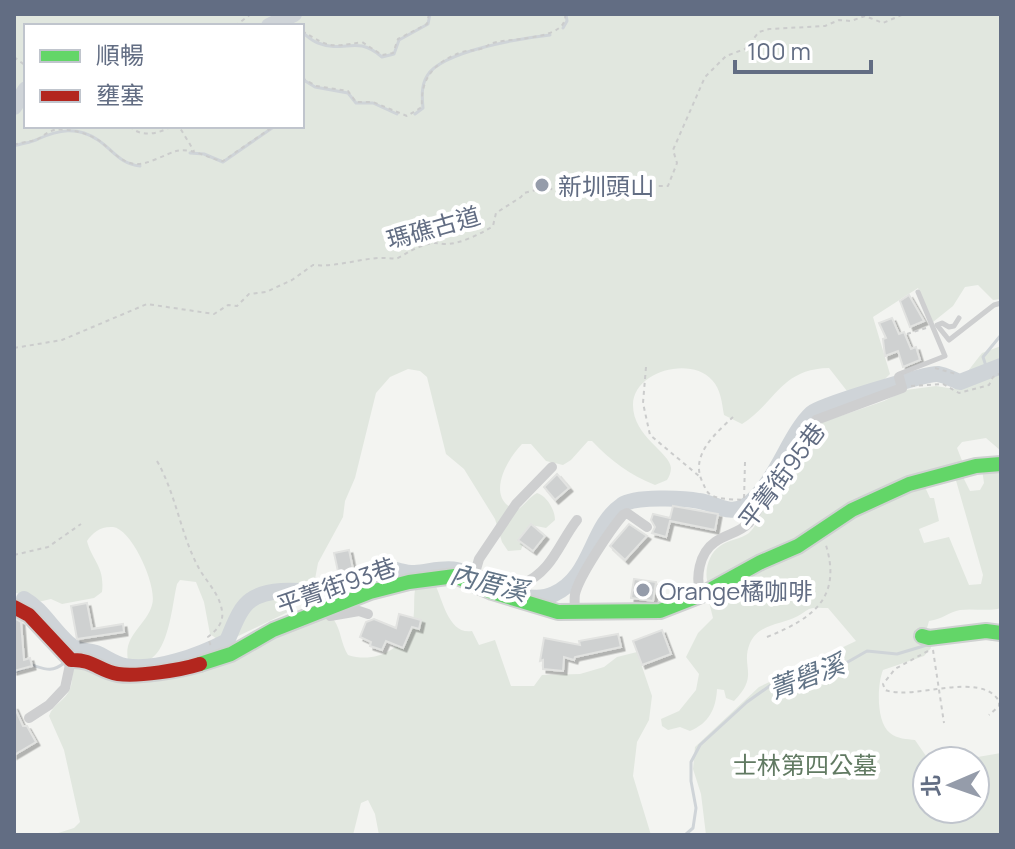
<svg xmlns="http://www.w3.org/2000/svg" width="1015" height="849" font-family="Manrope,'Noto Sans TC',sans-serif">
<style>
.green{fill:#e1e7df;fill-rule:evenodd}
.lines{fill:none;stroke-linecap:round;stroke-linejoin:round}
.stream{stroke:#cfd4d8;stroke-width:3}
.river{stroke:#cfd4d8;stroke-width:16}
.building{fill:#cfd1d1;stroke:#e2e3e1;stroke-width:2;filter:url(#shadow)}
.fast-casing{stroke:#cfd1d1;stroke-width:18}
.jam-casing{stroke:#cfd1d1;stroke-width:18}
.path{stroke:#cbcccc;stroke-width:2;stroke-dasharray:4 4;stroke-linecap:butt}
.lane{stroke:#cecfd0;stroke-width:5}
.street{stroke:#cecfd0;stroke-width:10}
.fast{stroke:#63d668;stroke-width:14}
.jam{stroke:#b3261e;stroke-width:14}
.poi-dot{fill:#959caa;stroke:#fff;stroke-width:3}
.labels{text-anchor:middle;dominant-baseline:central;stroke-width:8;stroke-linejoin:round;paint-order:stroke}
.poi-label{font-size:24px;fill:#626d83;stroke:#fff;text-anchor:start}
.street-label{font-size:24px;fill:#626d83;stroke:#fff}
.park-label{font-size:24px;fill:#617a62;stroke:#fff}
.water-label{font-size:26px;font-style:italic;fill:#627487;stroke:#fff}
</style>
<defs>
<filter id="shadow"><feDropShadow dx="3.5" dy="3.5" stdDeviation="0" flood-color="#0004"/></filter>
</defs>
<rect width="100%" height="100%" fill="#f3f4f1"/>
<g class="green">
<path d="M14 14H1001V299L993 300 978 285 965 287 953 306 933 322 918 288 873 317 890 374 882 382 847 391 829 368C780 369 776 403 742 424L724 415C722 404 721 389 712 380 691 356 633 371 633 405 633 437 670 452 671 468 671 472 669 477 667 480L655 485C630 475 611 461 592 441H588L571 460 563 465 546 461 531 444H522C510 456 490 488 506 504 509 507 513 508 517 510 525 505 529 497 537 493 547 496 555 510 555 520L546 528 531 525 519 539 523 544 521 550 508 551 502 542 495 519 464 469 446 454 427 377 420 371 408 369 390 377 376 393 355 478 345 501 343 517 318 563 315 579 299 604 290 611 232 639H217L210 634 204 602 196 582 180 580 177 584C171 609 168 676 128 660 123 635 146 626 152 605 158 587 132 529 113 527 101 526 93 532 87 541 92 561 105 566 102 592L94 598 62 604 51 599 38 602 14 592ZM26 26H302V126H26Z"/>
<path d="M1001 346V451L986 438 962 442 957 448 963 463 709 586C703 574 708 554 720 546 728 540 741 539 749 533 756 527 758 518 761 510L823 422 884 401 906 390 936 386 954 389 982 353Z"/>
<path d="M982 469 1001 470V608C988 612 974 608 960 610 949 612 943 619 929 621L927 628 931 648 924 656 883 670C877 685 876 722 890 733 897 739 907 739 915 740L926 756 966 759 1001 753V835H706L701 794 693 769 695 747 759 687 856 641 828 608C822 608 814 607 809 609 805 611 802 614 798 616 782 625 759 623 750 643 740 667 760 675 734 701L726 698 724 690 717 689C716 709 709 723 690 731L680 727 668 730 662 726 661 719 679 711 696 690 699 674 686 657 698 633 713 618 708 598 879 504 925 487 930 498H934L939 521 919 529 924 543 949 537 969 585 981 584 983 575 955 477 962 475 970 491 980 490 984 483ZM927 761H975V809H927Z"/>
<path d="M435 584C443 601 449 635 472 631L479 645 495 640 511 686H534L542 675 580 674 604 667 617 657 637 652 652 696 649 720 637 742 633 776 651 835H379L375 814 368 800 361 803 353 835H52L74 828 80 822 64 750 49 716C53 704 66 700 70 689 74 679 70 671 77 663L147 677 257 642 317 618 334 620C341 630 341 644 348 655 373 663 399 652 411 627 416 616 413 601 415 590L418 586Z"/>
</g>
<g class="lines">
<g class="stream">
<polyline points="286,14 288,17"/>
<polyline points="563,28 567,21 566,14"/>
<path d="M302 32C307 36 312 41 318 43 346 54 355 34 382 57L394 54 399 40 428 24 430 14"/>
<polyline points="302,79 315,87 348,93 356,103 373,103 397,114"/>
<path d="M415 114 423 108C422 97 421 86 427 76 441 51 523 38 550 35"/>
<path d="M14 146C22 143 31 143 38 139 58 130 77 126 98 140 113 150 120 164 140 166"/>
<polyline points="190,153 204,154 223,162 275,126"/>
<polyline points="993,375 988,372 983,357 1001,335"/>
<polyline points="985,638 1001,640"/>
<polyline points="938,643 966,640"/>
<path d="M14 672 32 665C45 669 52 673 64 663"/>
<polyline points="685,835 693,828 696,808 691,781 691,762 700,745 747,702 771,685 846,663 867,651 897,654 927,645"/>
</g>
<g class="river">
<polyline points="269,26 294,14"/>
<polyline points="14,107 26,89"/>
<path d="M24 599C42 609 52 629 68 643 77 651 85 650 96 653 106 657 114 664 125 666 155 672 200 655 227 641 233 628 239 608 251 600 275 583 319 595 346 593 365 591 365 576 380 570 390 566 404 574 415 573 429 572 444 567 457 570 487 576 523 609 554 594 593 576 590 527 622 505 634 496 684 498 699 501 715 503 730 516 745 506 775 487 788 435 812 413 819 406 927 373 938 374 945 375 954 380 960 382L1001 366"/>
</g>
</g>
<g class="building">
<polygon points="909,295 924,321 910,327 900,301"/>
<polygon points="892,318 899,334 904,332 911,349 916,347 920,360 903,367 898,351 885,356 883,339 886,338 879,323"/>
<polygon points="557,474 569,488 555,500 544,487"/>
<polygon points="673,506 718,514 715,530 670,521 666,537 652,533 655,527 651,520 653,514 670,518"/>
<polygon points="531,524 545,536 533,551 518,540"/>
<polygon points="629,524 647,536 625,560 610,546"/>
<polygon points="349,550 354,574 358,574 359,585 328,587 327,577 339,576 334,553"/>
<polygon points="634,579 656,582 653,601 631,598"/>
<polygon points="87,603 92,629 123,624 124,632 77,639 71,606"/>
<polygon points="399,614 421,620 419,629 412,627 403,648 386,641 382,650 370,646 371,642 360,637 366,622 374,619 396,628"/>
<polygon points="14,618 21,622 24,660 30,658 32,666 14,671"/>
<polygon points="662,630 671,654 642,665 633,641"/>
<polygon points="618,634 621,647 575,657 574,660 564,657 563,671 543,669 543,660 540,661 544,638 580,645 579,641"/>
<polygon points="14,706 23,726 27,726 36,742 14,755"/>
</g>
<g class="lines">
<defs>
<g id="fast">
<polyline points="922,636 929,638 986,631 1001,633"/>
<polyline points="200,664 231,654 273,630 370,592 409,582 455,576 492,592 558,612 660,611 701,595 761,562 798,546 852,510 909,484 976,466 1001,464"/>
</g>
<path id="jam" d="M14 607 29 615 71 660C93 659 99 671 118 674 138 677 181 670 200 664"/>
</defs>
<use href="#fast" class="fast-casing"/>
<use href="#jam" class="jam-casing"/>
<g class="path">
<polyline points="235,26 251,14"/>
<path d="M302 31C329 47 329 48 362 42L382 55 393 53 398 39 427 24 429 14"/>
<polyline points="14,57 26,66"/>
<path d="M302 78 316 86 348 91 356 102H373L407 116 422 107C420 79 434 62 462 52 468 50 474 51 480 49 487 47 490 43 497 42 516 38 569 39 565 14"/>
<path d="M130 126C140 138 159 134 172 126"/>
<polyline points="174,126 180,128 194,151"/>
<path d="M14 145C22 142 30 142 38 139 43 136 47 132 54 130 68 128 89 133 101 142 111 150 122 164 137 164 147 165 166 154 176 151 193 147 208 159 223 161L274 126"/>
<polyline points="907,334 926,328"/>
<path d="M14 348 62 340 147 304 214 314 228 305 237 306 249 294 266 292 292 280 313 265C341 268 369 254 396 259 406 254 414 248 425 245 433 242 437 243 444 244 458 245 481 234 493 226L496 213 521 197 524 193 544 188 575 193 597 192 611 186H668L677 163 673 150 705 77 726 56 745 49 759 32 769 29 825 26 839 20 851 21 865 16 883 23 904 14"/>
<polyline points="646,367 643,403 650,435 699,476"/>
<polyline points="935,368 956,374"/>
<polyline points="911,386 943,384 959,393 989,385 993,377 1001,373"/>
<path d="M733 417C716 433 690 455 702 481 705 487 706 493 713 496 722 500 734 499 744 500"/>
<path d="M157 461C177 496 181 538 201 572 209 584 220 596 222 611 224 622 217 630 208 637L211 647"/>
<polyline points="745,462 744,500 749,507"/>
<polyline points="14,555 48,547 81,524"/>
<path d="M767 637C814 618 843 597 825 542"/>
<polyline points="933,650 944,723"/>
<path d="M928 651 895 669 883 684 885 690C914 701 980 670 999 701V706L989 715"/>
</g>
<g class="lane">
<polyline points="959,318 954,326 949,327 942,323 937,325 949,340 994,305 1001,303"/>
<polyline points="899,376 899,374 945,356 918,292"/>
</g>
<g class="street">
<polyline points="472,583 479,559 516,504 552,467"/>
<path d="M701 595C695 578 699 553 715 542 726 534 739 533 749 523L816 420 902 388 899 377"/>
<path d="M520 602 522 584C552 572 559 543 577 520"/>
<polyline points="333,608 330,616 359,611 368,614"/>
<path d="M575 614C575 608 574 600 575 594 579 576 611 529 623 515L627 513 647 527"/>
<polyline points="29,718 49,705 65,688 71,660"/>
</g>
<use href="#fast" class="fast"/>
<use href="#jam" class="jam"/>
</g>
<g class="poi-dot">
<circle cx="542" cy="185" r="8"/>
<circle cx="643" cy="590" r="8"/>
</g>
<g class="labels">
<g class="poi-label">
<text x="558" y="185">新圳頭山</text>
<text x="659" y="590">Orange橘咖啡</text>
</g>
<g class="street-label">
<text transform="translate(433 227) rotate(-16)">瑪礁古道</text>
<text transform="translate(781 475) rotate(-53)">平菁街95巷</text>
<text transform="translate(336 585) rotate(-19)">平菁街93巷</text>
</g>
<g class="park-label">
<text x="805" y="764">士林第四公墓</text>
</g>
<g class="water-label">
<text transform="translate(489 582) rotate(14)">內厝溪</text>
<text transform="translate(806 676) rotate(-21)">菁礐溪</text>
</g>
</g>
<rect width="1015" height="849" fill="none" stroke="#626d83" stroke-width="32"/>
<rect x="24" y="24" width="280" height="104" fill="#ffffff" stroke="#c0c5cd" stroke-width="2"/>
<rect x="40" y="50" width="40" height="12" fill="#63d668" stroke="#c0c5cd" stroke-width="2"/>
<text x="96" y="64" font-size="24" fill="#626d83">順暢</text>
<rect x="40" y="90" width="40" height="12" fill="#b3261e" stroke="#c0c5cd" stroke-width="2"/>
<text x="96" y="104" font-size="24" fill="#626d83">壅塞</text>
<g transform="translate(951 785) rotate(268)"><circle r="38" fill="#ffffff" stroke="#c0c5cd" stroke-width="2"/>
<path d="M0-6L14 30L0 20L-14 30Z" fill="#959caa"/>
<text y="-12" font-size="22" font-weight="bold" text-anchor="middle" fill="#626d83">北</text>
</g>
<path d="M735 60v12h136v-12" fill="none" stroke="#626d83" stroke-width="4"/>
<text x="747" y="60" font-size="24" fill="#626d83" stroke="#ffffff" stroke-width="6" paint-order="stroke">100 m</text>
</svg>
